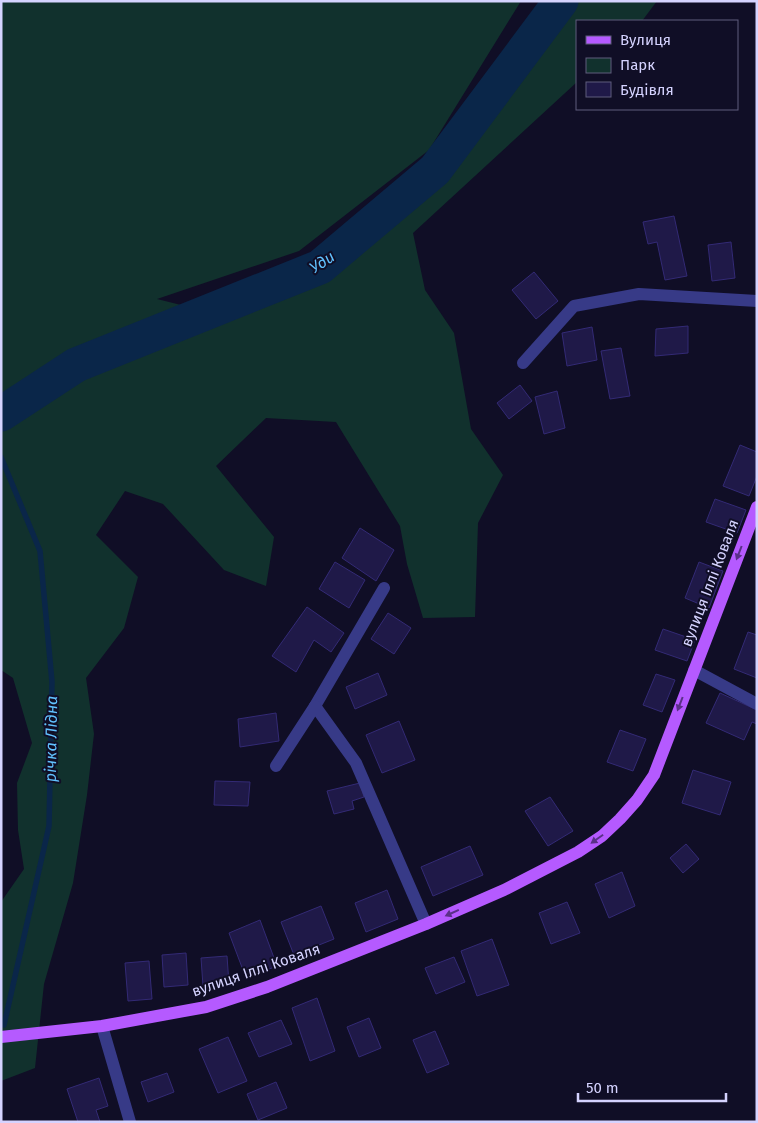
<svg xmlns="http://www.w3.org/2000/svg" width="758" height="1123" font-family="'Fira Sans',sans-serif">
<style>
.green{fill:#11312d}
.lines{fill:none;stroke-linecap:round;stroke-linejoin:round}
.stream{stroke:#0a2649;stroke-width:5.5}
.river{stroke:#0a2649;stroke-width:35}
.building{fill:#1f1948;stroke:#332a75}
.street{stroke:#373a87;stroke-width:12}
.primary{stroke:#b55aff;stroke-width:12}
.oneway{fill:#5a3088}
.labels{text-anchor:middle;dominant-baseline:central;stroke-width:4;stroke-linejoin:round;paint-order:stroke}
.street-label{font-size:15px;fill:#d5d3ff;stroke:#100e26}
.water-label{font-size:16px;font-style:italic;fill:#61c2ff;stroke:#100e26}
</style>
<rect width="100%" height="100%" fill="#100e26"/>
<g class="green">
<polygon points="1,1 521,1 429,150 299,251 157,299 197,309 67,362 1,405"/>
<polygon points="577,1 657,1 642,21 577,21 577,82 413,233 425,290 454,333 471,429 503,475 478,523 475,617 423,618 407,564 400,526 336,422 266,418 216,466 274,537 266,586 224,570 163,504 125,491 96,535 138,577 124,628 86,678 94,734 87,795 73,883 44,984 35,1068 1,1081 1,902 24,869 18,830 17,783 32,743 13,678 1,670 1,425 82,372 322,283 468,153"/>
</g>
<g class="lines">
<polyline class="stream" points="1,457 40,551 52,682 49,826 4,1025"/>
<polyline class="river" points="1,414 76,365 320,267 435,170 561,1"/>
</g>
<g class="building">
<polygon points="674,216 687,276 665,280 657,242 648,244 643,222"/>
<polygon points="731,242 735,278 712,281 708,245"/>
<polygon points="534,272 558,301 536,319 512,290"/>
<polygon points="688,326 688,353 655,356 656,329"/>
<polygon points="592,327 597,360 567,366 562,333"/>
<polygon points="621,348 630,396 610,399 601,351"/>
<polygon points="520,385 532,401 509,419 497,403"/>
<polygon points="557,391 565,428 544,434 535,397"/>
<polygon points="740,445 757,452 757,476 749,496 723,486"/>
<polygon points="715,499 746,510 737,533 706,522"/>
<polygon points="360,528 394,550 376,581 342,558"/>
<polygon points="335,562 365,580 349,608 319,589"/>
<polygon points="699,562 723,571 709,608 685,598"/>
<polygon points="307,607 344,633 331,652 314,640 296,672 272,656"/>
<polygon points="388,613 411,628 394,654 371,639"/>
<polygon points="663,629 695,640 687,661 655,650"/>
<polygon points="748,632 757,635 757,678 734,669"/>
<polygon points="378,673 387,695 355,709 346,687"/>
<polygon points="656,674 675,680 662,712 643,705"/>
<polygon points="720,693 757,710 757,724 752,722 744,740 706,723"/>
<polygon points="276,713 279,741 240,747 238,719"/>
<polygon points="399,721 415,760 382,773 366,735"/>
<polygon points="620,730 646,739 633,771 607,762"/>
<polygon points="693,770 731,782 720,815 682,803"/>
<polygon points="215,781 250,782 248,806 214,805"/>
<polygon points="360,783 364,797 352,801 354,809 334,814 327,791"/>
<polygon points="550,797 573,831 548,846 525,811"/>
<polygon points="686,844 699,859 683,873 670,858"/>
<polygon points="470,846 483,875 433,896 421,867"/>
<polygon points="622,872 635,906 609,918 595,884"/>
<polygon points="387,890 398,919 366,932 355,903"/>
<polygon points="567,902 580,933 551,944 539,913"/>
<polygon points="321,906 334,939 294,955 281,922"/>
<polygon points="260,920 277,966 246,978 229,933"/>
<polygon points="492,939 509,985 477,996 461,951"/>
<polygon points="186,953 188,985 164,987 162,955"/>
<polygon points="227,956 229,984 203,986 201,958"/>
<polygon points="454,957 465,982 436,994 425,968"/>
<polygon points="149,961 152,999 128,1001 125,963"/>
<polygon points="317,998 335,1051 310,1061 292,1008"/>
<polygon points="369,1018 381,1048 359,1057 347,1027"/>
<polygon points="281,1020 292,1044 259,1057 248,1033"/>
<polygon points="435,1031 449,1064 427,1073 413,1040"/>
<polygon points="228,1037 247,1081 218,1093 199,1049"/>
<polygon points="167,1073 174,1092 148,1102 141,1082"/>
<polygon points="99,1078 108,1106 96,1110 100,1122 78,1122 67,1089"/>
<polygon points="276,1082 287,1108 258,1120 247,1094"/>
</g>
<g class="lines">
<g class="street">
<polyline points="523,363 574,306 639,294 757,301"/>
<polyline points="384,588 315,706 356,763 426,924"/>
<polyline points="694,670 757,704"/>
<polyline points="276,766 315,706"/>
<polyline points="102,1026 130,1122"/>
</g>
<polyline class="primary" points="1,1037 102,1026 206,1007 267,987 426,924 504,890 578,852 602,836 620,819 637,800 654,775 757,507"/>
</g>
<defs><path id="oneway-solid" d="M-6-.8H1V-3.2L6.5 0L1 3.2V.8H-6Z" transform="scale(1.25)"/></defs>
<g class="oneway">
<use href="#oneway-solid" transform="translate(739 553) rotate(111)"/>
<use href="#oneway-solid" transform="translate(680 704) rotate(111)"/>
<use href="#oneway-solid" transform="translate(597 839) rotate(145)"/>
<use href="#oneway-solid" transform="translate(452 913) rotate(156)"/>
</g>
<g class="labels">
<g class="street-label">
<text transform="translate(710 583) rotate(-69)">вулиця Іллі Коваля</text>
<text transform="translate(256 970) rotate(-19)">вулиця Іллі Коваля</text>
</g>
<g class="water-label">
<text transform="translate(322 262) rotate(-33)">Уди</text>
<text transform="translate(51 739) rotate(-89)">річка Лідна</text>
</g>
</g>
<rect width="758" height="1123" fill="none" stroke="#d5d3ff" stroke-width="5"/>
<rect x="576" y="20" width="162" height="90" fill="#100e26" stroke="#5f5d7d"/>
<rect x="586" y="36" width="25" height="8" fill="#b55aff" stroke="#5f5d7d"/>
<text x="620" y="45" font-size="15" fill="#d5d3ff">Вулиця</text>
<rect x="586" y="58" width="25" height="15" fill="#11312d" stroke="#5f5d7d"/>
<text x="620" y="70" font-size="15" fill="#d5d3ff">Парк</text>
<rect x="586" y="82" width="25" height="15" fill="#1f1948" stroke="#5f5d7d"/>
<text x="620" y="95" font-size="15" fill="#d5d3ff">Будівля</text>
<path d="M578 1093v8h148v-8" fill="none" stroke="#d5d3ff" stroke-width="2.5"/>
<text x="586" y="1093" font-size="15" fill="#d5d3ff" stroke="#100e26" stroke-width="4" paint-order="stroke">50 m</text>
</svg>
